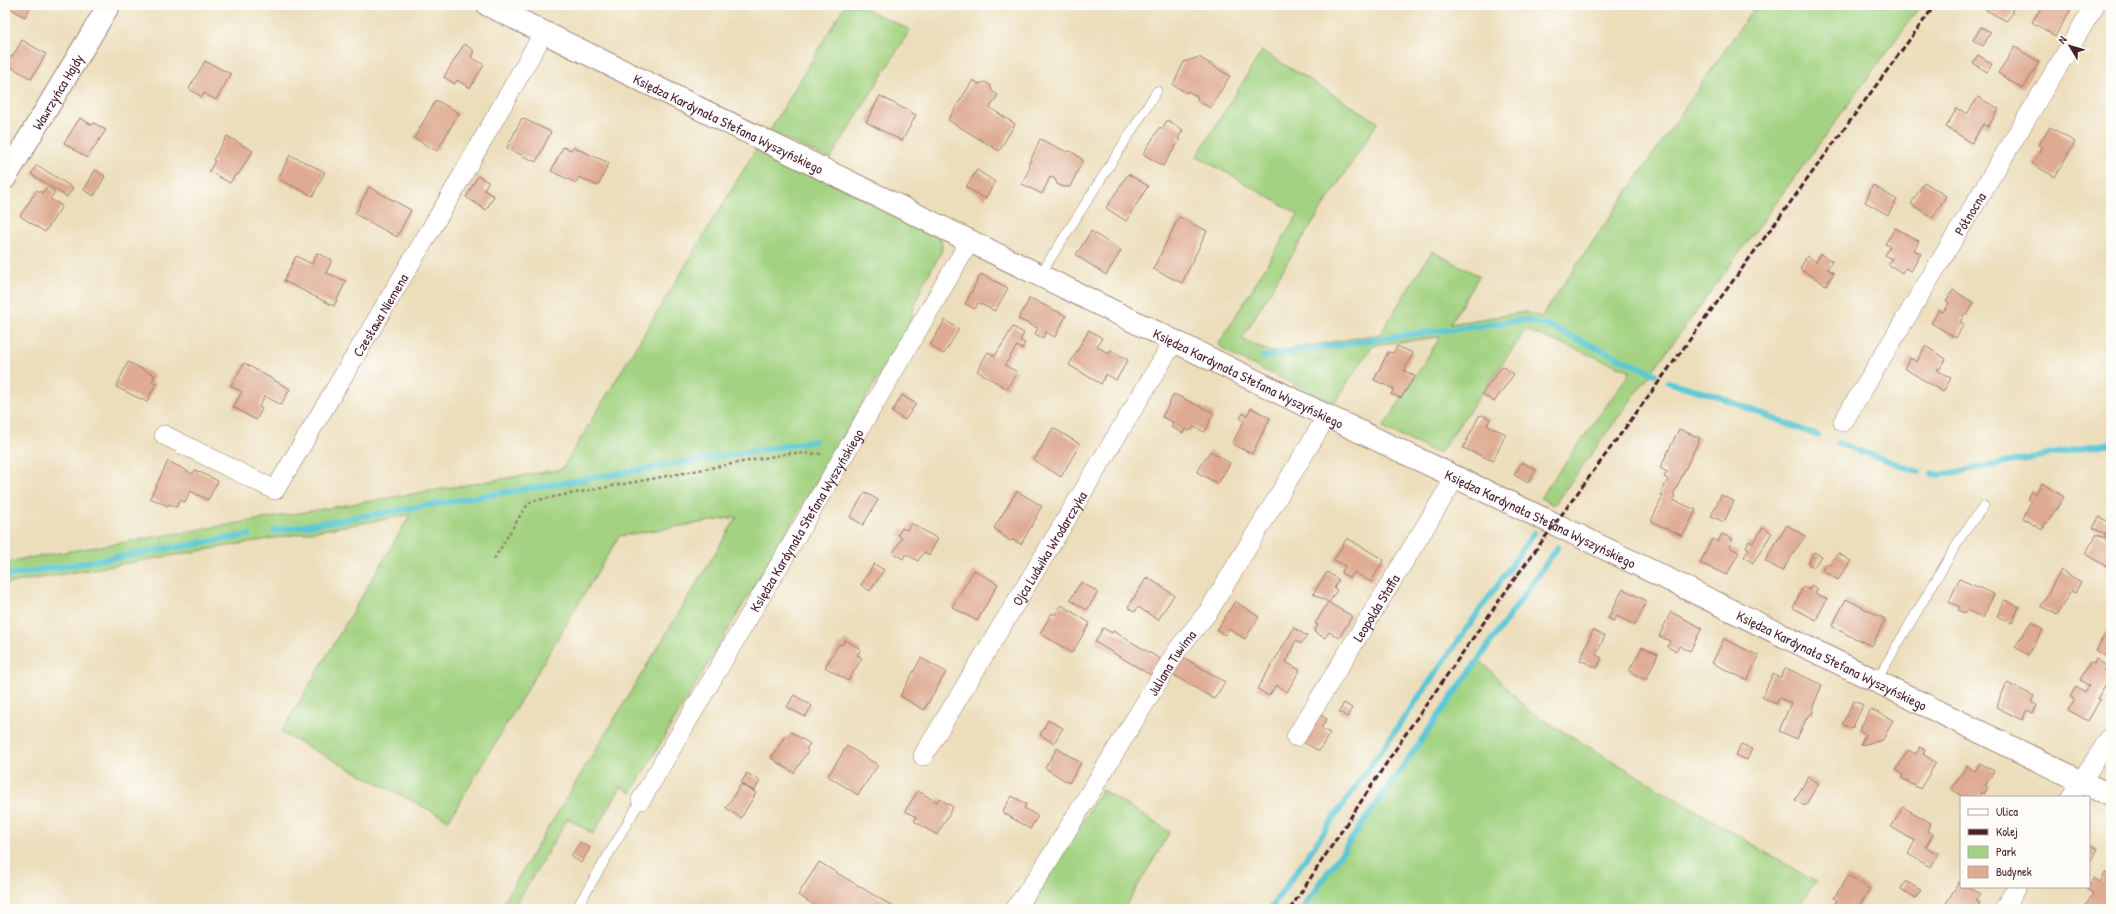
<svg xmlns="http://www.w3.org/2000/svg" width="2116" height="914" font-family="'Patrick Hand',sans-serif">
<style>
.green{fill:#a3d382;stroke:#767956}
.lines{fill:none;stroke-linecap:round;stroke-linejoin:round}
.stream{stroke:#5cc8d5;stroke-width:6}
.building{fill:#deaa91}
.service-casing{stroke:#9b7e73;stroke-width:10}
.minor-casing{stroke:#9b7e73;stroke-width:20}
.tertiary-casing{stroke:#9b7e73;stroke-width:24}
.path{stroke:#9b7e73;stroke-width:2.5;stroke-dasharray:3 3;stroke-linecap:butt}
.service{stroke:#fff;stroke-width:9}
.minor{stroke:#fff;stroke-width:19}
.tertiary{stroke:#fff;stroke-width:22}
.rail{stroke:#4a1f2b;stroke-width:3;stroke-dasharray:6 3;stroke-linecap:butt}
.labels{text-anchor:middle;dominant-baseline:central;stroke-width:3;stroke-linejoin:round;paint-order:stroke}
.street-label{font-size:14px;fill:#4a1f2b;stroke:#fdfcf7}
</style>
<rect width="100%" height="100%" fill="#fdfcf7"/>
<filter id="ink" filterUnits="userSpaceOnUse"><feTurbulence type="fractalNoise" baseFrequency=".025" numOctaves="2"/><feDisplacementMap in="SourceGraphic" scale="8" xChannelSelector="R" yChannelSelector="G"/><feConvolveMatrix kernelMatrix="1 2 1 2 8 2 1 2 1" color-interpolation-filters="sRGB"/></filter>
<filter id="wash" filterUnits="userSpaceOnUse"><feTurbulence type="fractalNoise" baseFrequency=".012" numOctaves="4" result="noise"/><feDisplacementMap in="SourceGraphic" scale="16" xChannelSelector="R" yChannelSelector="G"/><feGaussianBlur stdDeviation="0.9" result="paint"/><feColorMatrix in="noise" values="0 0 0 0 0 0 0 0 0 0 0 0 0 0 0 0 0 1.4 0 .05"/><feComposite in="paint" operator="in"/></filter>
<g filter="url(#wash)">
<rect width="100%" height="100%" fill="#ecdebb"/>
<g class="green">
<polygon points="845,5 858,5 910,30 830,159 769,132"/>
<polygon points="1756,5 1921,5 1554,505 1540,498 1631,371 1526,330 1439,454 1383,428 1440,337 1373,345 1334,403 1236,357 1218,345 1298,214 1197,156 1262,51 1378,122 1288,261 1242,339 1271,352 1380,334 1432,251 1479,276 1450,324 1525,312 1541,317"/>
<polygon points="758,146 935,235 941,240 942,248 940,255 922,285 907,329 631,793 621,787 593,834 568,818 513,909 499,909 737,517 619,536 449,820 281,733 410,515 5,584 5,562 562,469"/>
<polygon points="1479,659 1529,711 1816,882 1795,909 1302,909"/>
<polygon points="1102,790 1170,832 1124,909 1028,909"/>
</g>
<g class="lines">
<g class="stream">
<polyline points="1263,357 1391,337 1524,320 1546,325 1655,374"/>
<polyline points="1668,382 1714,395 1818,436"/>
<polyline points="1838,443 1919,472"/>
<polyline points="1932,474 1940,475 2111,443"/>
<polyline points="274,531 814,441"/>
<polyline points="5,576 249,535"/>
<polyline points="1270,909 1534,533"/>
<polyline points="1302,909 1558,547"/>
</g>
</g>
<g id="blocks">
<g class="building">
<polygon points="11,5 28,5 31,6 25,17 10,8"/>
<polygon points="1989,5 2006,5 2013,9 2011,12 2013,13 2006,21 1986,10"/>
<polygon points="2043,5 2063,5 2070,11 2055,36 2032,22"/>
<polygon points="1981,27 1991,32 1983,46 1973,40"/>
<polygon points="22,40 46,54 31,79 8,65 5,69 5,53 12,57"/>
<polygon points="464,44 474,51 471,57 484,65 470,88 457,80 455,84 444,77"/>
<polygon points="2015,47 2039,62 2023,89 1998,73"/>
<polygon points="1978,55 1992,64 1987,72 1973,63"/>
<polygon points="1199,57 1230,76 1210,108 1197,100 1198,97 1188,91 1187,93 1173,85 1184,62"/>
<polygon points="205,61 231,74 216,100 204,93 202,97 189,89"/>
<polygon points="973,80 979,84 985,82 990,85 992,91 998,95 990,108 1015,124 999,151 948,120"/>
<polygon points="880,96 916,115 902,141 866,122"/>
<polygon points="1978,97 1999,109 1988,127 1983,124 1972,143 1946,127 1957,108 1967,114"/>
<polygon points="436,100 459,113 437,151 414,138"/>
<polygon points="80,118 92,125 94,123 106,130 87,158 64,143"/>
<polygon points="522,118 551,132 536,162 507,148"/>
<polygon points="1167,120 1183,130 1178,139 1180,140 1163,166 1143,154 1160,127 1162,129"/>
<polygon points="2050,127 2075,142 2055,177 2032,164 2042,148 2038,145"/>
<polygon points="227,136 253,151 238,175 236,174 230,183 209,171 215,161 213,160"/>
<polygon points="1040,139 1067,152 1071,151 1083,160 1070,187 1063,187 1057,184 1055,179 1050,177 1042,194 1022,184 1030,167 1028,166"/>
<polygon points="563,147 571,150 573,147 609,163 598,186 579,177 576,183 551,171"/>
<polygon points="290,155 325,172 313,196 278,179"/>
<polygon points="37,165 73,188 67,197 31,174"/>
<polygon points="95,170 105,176 94,196 84,190"/>
<polygon points="977,170 995,182 985,199 966,187"/>
<polygon points="1128,174 1148,186 1126,221 1106,208"/>
<polygon points="478,176 488,182 484,190 494,196 486,210 466,197"/>
<polygon points="1924,182 1946,196 1933,218 1911,204"/>
<polygon points="1873,185 1897,200 1888,215 1865,202"/>
<polygon points="47,187 55,192 50,199 62,206 45,232 20,216 37,190 42,193"/>
<polygon points="369,187 411,210 397,237 355,214"/>
<polygon points="1179,217 1207,231 1182,283 1153,269"/>
<polygon points="1895,228 1919,241 1914,250 1921,254 1911,271 1905,268 1902,273 1888,264 1892,259 1885,255 1890,246 1885,244"/>
<polygon points="1091,231 1121,251 1106,275 1076,255"/>
<polygon points="317,253 332,260 326,273 346,281 334,306 284,281 296,256 312,264"/>
<polygon points="1820,254 1832,261 1827,269 1834,273 1826,285 1800,269 1807,256 1816,262"/>
<polygon points="981,274 1008,288 995,311 978,303 975,309 965,304"/>
<polygon points="1953,290 1974,303 1968,314 1965,313 1960,322 1964,324 1956,338 1931,323 1939,310 1943,312 1949,303 1946,301"/>
<polygon points="1030,298 1066,316 1055,337 1046,332 1043,338 1035,334 1038,328 1018,319"/>
<polygon points="945,320 959,329 944,354 930,345"/>
<polygon points="1013,327 1024,333 1020,341 1025,343 1022,349 1017,346 1005,365 1017,372 1007,389 977,371 988,352 995,356"/>
<polygon points="1089,330 1102,338 1097,346 1109,354 1111,350 1128,360 1116,380 1106,374 1101,384 1069,365"/>
<polygon points="1397,346 1413,353 1404,371 1415,376 1401,398 1391,394 1394,389 1374,380 1388,352 1393,353"/>
<polygon points="1925,346 1946,359 1940,369 1938,368 1937,370 1951,378 1943,392 1904,368 1910,358 1917,362"/>
<polygon points="128,362 155,375 152,382 156,384 147,402 116,387"/>
<polygon points="244,363 290,389 281,405 265,396 259,407 262,409 256,420 233,407 242,392 231,386"/>
<polygon points="1502,366 1514,374 1494,402 1482,394"/>
<polygon points="1174,394 1214,413 1205,432 1194,427 1190,431 1185,429 1183,433 1171,427 1173,422 1162,417"/>
<polygon points="902,395 916,404 905,420 892,412"/>
<polygon points="1251,408 1270,418 1252,454 1232,444 1244,421 1240,418 1243,413 1247,415"/>
<polygon points="1482,415 1490,419 1487,425 1506,434 1493,461 1463,448 1479,416"/>
<polygon points="1053,428 1080,444 1061,477 1034,460"/>
<polygon points="1679,429 1700,438 1673,495 1675,496 1673,500 1696,510 1683,536 1651,521 1663,496 1660,495 1668,479 1664,477 1667,472 1660,468"/>
<polygon points="1210,451 1230,463 1218,484 1197,472"/>
<polygon points="168,461 193,474 195,470 218,481 208,500 190,491 185,502 180,500 177,507 169,504 168,506 150,498"/>
<polygon points="1522,462 1536,470 1528,483 1514,475"/>
<polygon points="2042,483 2064,497 2048,523 2046,522 2042,530 2023,518 2031,501 2027,499 2031,491 2035,494"/>
<polygon points="1017,491 1042,506 1036,516 1037,517 1021,544 1013,540 1010,541 994,528"/>
<polygon points="865,492 878,500 863,525 850,517"/>
<polygon points="1721,495 1734,501 1724,522 1711,516"/>
<polygon points="2099,517 2111,523 2105,534 2093,528"/>
<polygon points="911,523 938,539 929,555 924,552 918,561 906,554 903,559 893,553 902,538 898,535 902,528 907,530"/>
<polygon points="1787,525 1805,536 1782,571 1765,561"/>
<polygon points="2111,525 2111,569 2085,554 2097,534 2106,539 2107,538 2104,536"/>
<polygon points="1763,527 1772,533 1753,563 1744,557 1749,549 1746,547 1749,541 1753,543"/>
<polygon points="1722,534 1733,539 1729,547 1739,552 1727,575 1700,563 1712,539 1718,542"/>
<polygon points="1347,538 1384,560 1371,582 1354,572 1350,578 1341,573 1345,566 1334,560"/>
<polygon points="1814,552 1821,556 1814,567 1808,564"/>
<polygon points="1838,553 1851,561 1838,580 1822,570 1826,563 1830,565"/>
<polygon points="874,564 884,570 870,591 861,585"/>
<polygon points="974,570 998,584 977,621 952,607"/>
<polygon points="2061,570 2081,582 2075,593 2071,591 2057,615 2041,606"/>
<polygon points="1327,572 1339,580 1334,588 1337,590 1329,603 1352,616 1339,638 1329,632 1325,638 1314,632 1318,625 1315,624 1328,602 1313,594"/>
<polygon points="1147,577 1174,595 1158,620 1138,607 1135,612 1128,607"/>
<polygon points="1959,579 1994,594 1983,618 1967,610 1965,613 1958,610 1960,607 1949,602"/>
<polygon points="1081,582 1098,592 1087,610 1070,600"/>
<polygon points="1811,585 1818,589 1815,593 1827,599 1816,620 1793,608 1803,587 1809,590"/>
<polygon points="1623,589 1647,601 1635,625 1617,616 1614,621 1608,618"/>
<polygon points="1846,599 1885,619 1872,646 1846,634 1832,626"/>
<polygon points="2005,600 2019,607 2012,623 1997,616"/>
<polygon points="1235,601 1259,617 1245,639 1229,629 1225,635 1217,630"/>
<polygon points="1061,605 1090,623 1072,653 1040,633 1052,613 1055,615"/>
<polygon points="1671,612 1702,628 1690,651 1679,646 1676,651 1667,647 1670,641 1659,636"/>
<polygon points="2031,622 2043,630 2028,655 2015,647"/>
<polygon points="2111,624 2111,659 2096,650"/>
<polygon points="1103,628 1112,633 1113,631 1162,660 1152,676 1095,642"/>
<polygon points="1294,628 1307,636 1301,644 1296,641 1293,646 1294,647 1286,662 1300,670 1287,692 1276,685 1269,696 1257,689"/>
<polygon points="1593,630 1605,636 1596,655 1602,658 1597,668 1580,660"/>
<polygon points="1724,639 1759,656 1747,680 1712,663"/>
<polygon points="845,640 861,649 857,655 862,658 848,681 825,667 839,644 842,645"/>
<polygon points="1642,647 1658,654 1646,680 1629,671"/>
<polygon points="1183,657 1225,682 1214,699 1172,674"/>
<polygon points="921,658 946,672 924,710 900,696"/>
<polygon points="2096,659 2107,666 2104,671 2111,675 2097,699 2100,700 2088,721 2068,710 2074,699 2070,697 2076,686 2085,692 2089,686 2080,680 2090,662 2094,664"/>
<polygon points="1786,668 1822,685 1813,706 1813,713 1807,717 1797,739 1779,731 1791,703 1779,698 1776,704 1762,697 1773,674 1780,678"/>
<polygon points="2007,683 2034,696 2031,702 2037,705 2033,713 2027,710 2022,720 1996,707"/>
<polygon points="794,695 812,706 805,717 787,707"/>
<polygon points="1854,701 1863,705 1852,729 1842,724"/>
<polygon points="1344,703 1352,708 1347,717 1339,712"/>
<polygon points="1870,709 1893,720 1883,740 1861,745 1865,734 1859,731"/>
<polygon points="1319,714 1327,719 1321,728 1330,733 1319,751 1303,742"/>
<polygon points="1048,720 1063,728 1054,743 1040,735"/>
<polygon points="791,732 810,744 806,749 808,751 794,773 771,758 785,736 788,737"/>
<polygon points="1741,744 1752,749 1747,760 1736,755"/>
<polygon points="847,746 878,765 858,795 828,776"/>
<polygon points="1920,747 1925,750 1923,754 1936,763 1920,789 1902,778 1903,775 1896,770 1908,750 1916,754"/>
<polygon points="1057,748 1081,763 1069,783 1045,768"/>
<polygon points="1980,763 1994,771 1985,786 1988,787 1984,794 1981,792 1978,797 1964,797 1951,789 1967,766 1975,771"/>
<polygon points="747,773 760,781 754,791 741,783"/>
<polygon points="1808,777 1819,783 1805,806 1795,800"/>
<polygon points="741,784 756,793 741,818 726,808"/>
<polygon points="918,791 937,802 939,798 953,807 937,835 914,821 916,817 905,811"/>
<polygon points="1012,796 1026,804 1024,808 1038,816 1030,829 1002,812"/>
<polygon points="1903,807 1931,823 1927,831 1933,834 1926,847 1938,854 1930,867 1908,854 1915,841 1891,827"/>
<polygon points="580,842 590,848 581,863 571,856"/>
<polygon points="2089,844 2098,849 2089,864"/>
<polygon points="819,862 897,909 821,909 798,895"/>
<polygon points="2105,873 2111,877 2111,897 2104,909 2084,909 2093,893 2087,889 2094,878 2100,882"/>
<polygon points="1848,875 1870,889 1857,909 1852,909 1845,905 1842,909 1837,909 1833,906 1837,900 1834,898"/>
<polygon points="1905,881 1921,890 1916,898 1901,889"/>
<polygon points="1959,882 1961,887 1968,887 1980,894 1976,901 1980,903 1976,909 1951,909 1945,905"/>
</g>
</g>
</g>
<g filter="url(#ink)">
<use href="#blocks" fill-opacity="0" stroke="#9b7e73" stroke-width="1"/>
<g class="lines">
<defs>
<g id="service">
<polyline points="1040,275 1157,91"/>
<polyline points="1876,681 1963,534 1984,506"/>
<polyline points="576,909 641,800"/>
</g>
<g id="minor">
<path id="s1" d="M1843 422 2095 5"/>
<path id="s2" d="M164 435 275 490 450 197 544 32"/>
<path id="s3" d="M1296 737 1455 478"/>
<path id="s4" d="M923 756 1174 341"/>
<polyline points="2071,797 2111,736"/>
<path id="s5" d="M641 800 970 241"/>
<path id="s6" d="M1015 909 1042 871 1178 649 1208 612 1327 416"/>
<polyline points="2004,909 2017,887"/>
</g>
<g id="tertiary">
<path id="s7" d="M488 5 1327 416 1563 528 2111 796"/>
<path id="s8" d="M5 178 109 5"/>
</g>
</defs>
<use href="#service" class="service-casing"/>
<use href="#minor" class="minor-casing"/>
<use href="#tertiary" class="tertiary-casing"/>
<polyline class="path" points="494,559 524,509 532,501 791,453 824,454"/>
<use href="#service" class="service"/>
<use href="#minor" class="minor"/>
<use href="#tertiary" class="tertiary"/>
<polyline class="rail" points="1290,909 1409,729 1513,581 1935,5"/>
</g>
</g>
<g class="labels">
<g class="street-label">
<text stroke="none"><textPath href="#s8" startOffset="101">Wawrzyńca Hajdy</textPath></text>
<text stroke="none"><textPath href="#s7" startOffset="268">Księdza Kardynała Stefana Wyszyńskiego</textPath></text>
<text stroke="none"><textPath href="#s1" startOffset="244">Północna</textPath></text>
<text stroke="none"><textPath href="#s2" startOffset="328">Czesława Niemena</textPath></text>
<text stroke="none"><textPath href="#s7" startOffset="847">Księdza Kardynała Stefana Wyszyńskiego</textPath></text>
<text stroke="none"><textPath href="#s7" startOffset="1171">Księdza Kardynała Stefana Wyszyńskiego</textPath></text>
<text stroke="none"><textPath href="#s5" startOffset="325">Księdza Kardynała Stefana Wyszyńskiego</textPath></text>
<text stroke="none"><textPath href="#s4" startOffset="243">Ojca Ludwika Wrodarczyka</textPath></text>
<text stroke="none"><textPath href="#s3" startOffset="152">Leopolda Staffa</textPath></text>
<text stroke="none"><textPath href="#s7" startOffset="1495">Księdza Kardynała Stefana Wyszyńskiego</textPath></text>
<text stroke="none"><textPath href="#s6" startOffset="292">Juliana Tuwima</textPath></text>
</g>
</g>
<rect width="2116" height="914" fill="none" stroke="#fdfcf7" stroke-width="20"/>
<rect x="1960" y="796" width="130" height="92" fill="#fdfcf7" stroke="#b5a4a5"/>
<rect x="1968" y="809" width="20" height="6" fill="#ffffff" stroke="#b5a4a5"/>
<text x="1996" y="816" font-size="12" fill="#4a1f2b">Ulica</text>
<rect x="1968" y="829" width="20" height="6" fill="#4a1f2b" stroke="#b5a4a5"/>
<text x="1996" y="836" font-size="12" fill="#4a1f2b">Kolej</text>
<rect x="1968" y="846" width="20" height="12" fill="#a3d382" stroke="#b5a4a5"/>
<text x="1996" y="856" font-size="12" fill="#4a1f2b">Park</text>
<rect x="1968" y="866" width="20" height="12" fill="#deaa91" stroke="#b5a4a5"/>
<text x="1996" y="876" font-size="12" fill="#4a1f2b">Budynek</text>
<g transform="translate(2070 46) rotate(308)" stroke="#fdfcf7" stroke-width="3" paint-order="stroke">
<path d="M0-3L7 15L0 10L-7 15Z" fill="#4a1f2b"/>
<text y="-6" font-size="11" font-weight="bold" text-anchor="middle" fill="#4a1f2b">N</text>
</g>
</svg>
